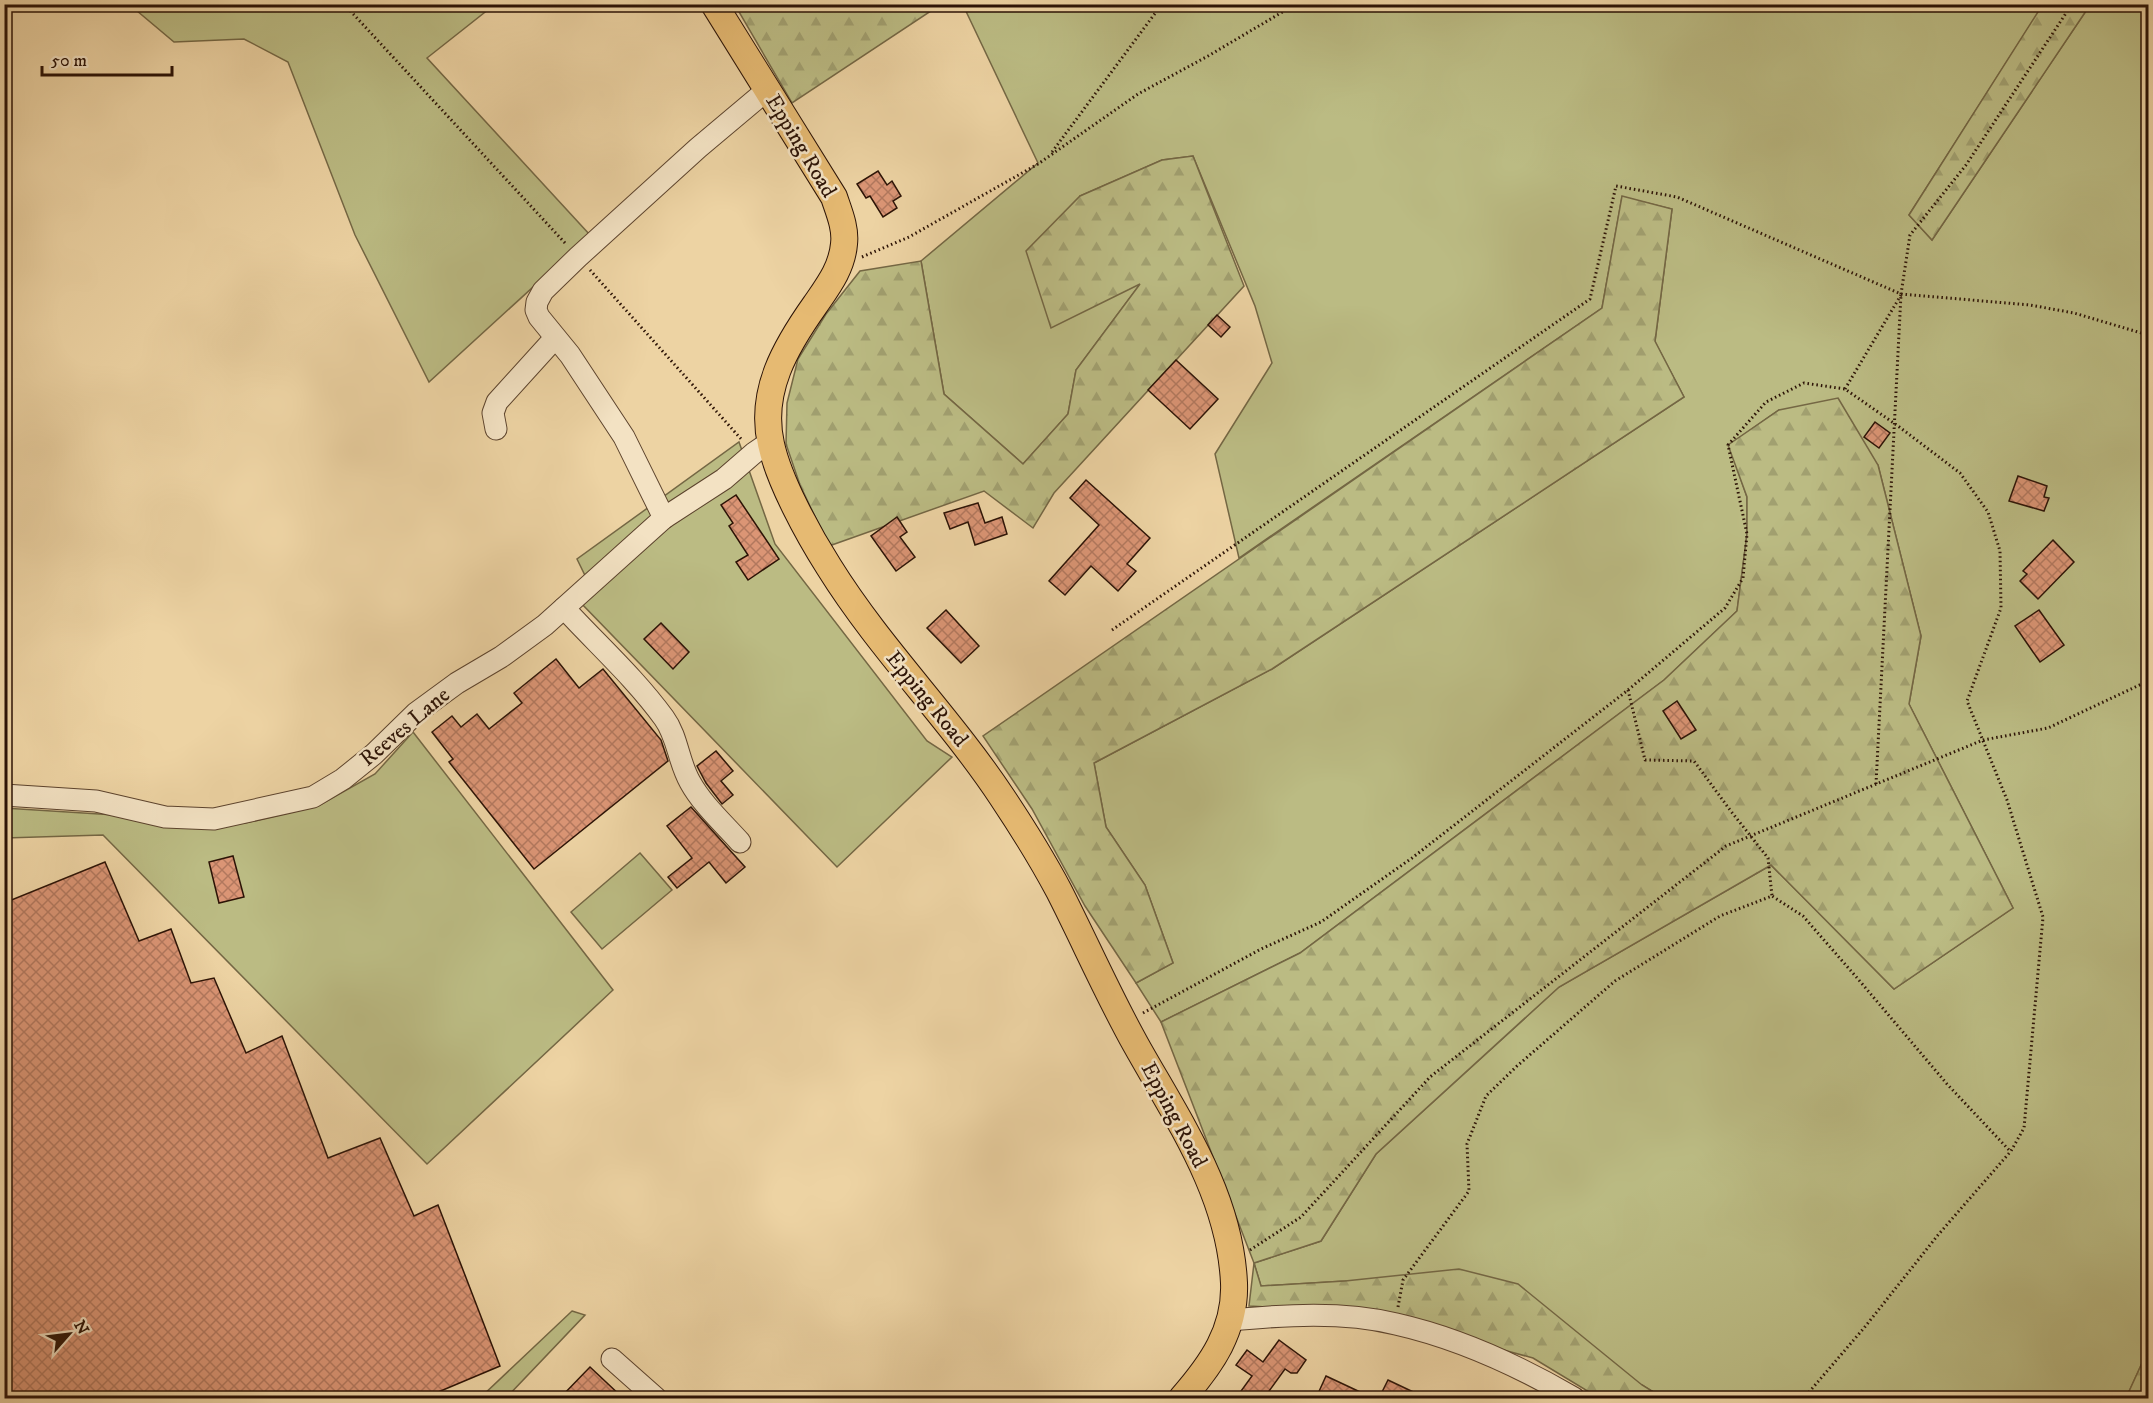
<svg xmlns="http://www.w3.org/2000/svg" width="2153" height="1403" font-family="'IM FELL DW Pica',serif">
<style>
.grass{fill:#bbbb83;stroke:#746744;stroke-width:1.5}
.forest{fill:url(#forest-firs);stroke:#746744;stroke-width:1.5}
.building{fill:url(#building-cross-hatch);stroke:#2c1306;stroke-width:1.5}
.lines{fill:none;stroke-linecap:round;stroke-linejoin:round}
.minor-casing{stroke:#5c432d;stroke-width:23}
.major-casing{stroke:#2c1306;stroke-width:28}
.path{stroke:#2c1306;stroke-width:3;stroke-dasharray:1.5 3;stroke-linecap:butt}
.minor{stroke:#f3e2c3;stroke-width:21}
.major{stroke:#e6ba72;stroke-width:26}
.labels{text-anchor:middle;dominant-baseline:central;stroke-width:5;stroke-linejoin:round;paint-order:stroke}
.street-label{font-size:22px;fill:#2c1306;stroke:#f3e2c3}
</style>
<defs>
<pattern id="forest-firs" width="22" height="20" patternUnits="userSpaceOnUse" patternTransform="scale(1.5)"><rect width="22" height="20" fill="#bbbb83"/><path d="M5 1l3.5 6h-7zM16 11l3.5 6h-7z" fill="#a1a070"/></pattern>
<pattern id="building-cross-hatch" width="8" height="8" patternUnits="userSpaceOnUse" patternTransform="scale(1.5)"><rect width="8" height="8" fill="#db9575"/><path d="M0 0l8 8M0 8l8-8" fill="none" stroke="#b2785e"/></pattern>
</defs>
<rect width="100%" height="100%" fill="#edd3a3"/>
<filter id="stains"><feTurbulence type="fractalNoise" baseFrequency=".00333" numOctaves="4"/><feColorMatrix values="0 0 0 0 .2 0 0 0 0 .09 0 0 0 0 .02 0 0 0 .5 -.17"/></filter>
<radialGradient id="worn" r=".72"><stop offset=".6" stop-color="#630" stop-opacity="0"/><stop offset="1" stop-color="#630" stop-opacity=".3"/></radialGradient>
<g class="grass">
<polygon points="2146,4 2148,7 2148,950 2146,950 2143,982 2148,1034 2148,1350 2126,1398 1663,1398 1642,1385 1345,1281 1261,1286 1254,1263 1321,1241 1376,1154 1559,987 1771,865 1894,989 2013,908 1909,704 1921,636 1878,465 1779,410 1729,445 1747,497 1747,534 1737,611 1664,680 1300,953 1161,1022 1136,983 1173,963 1145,885 1106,827 1094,763 1272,669 1684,397 1655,342 1672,209 1622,197 1602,308 1239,558 1215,454 1272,363 1255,306 1193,156 1162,160 1080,196 1141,283 1076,370 1068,414 1023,464 944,394 921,261 1038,163 963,5 2043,5 1909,215 1932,240 2090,5"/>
<polygon points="130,5 494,5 427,58 590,235 429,382 355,235 288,62 244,39 174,42"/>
<polygon points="739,442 775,544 927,741 952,757 837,867 581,603 594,594 577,559"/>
<polygon points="413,732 613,990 427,1164 103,835 5,838 4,808 115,815 173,825 245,823 318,806 375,774"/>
<polygon points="640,853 672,890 602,949 571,912"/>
<polygon points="572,1311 585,1315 506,1398 480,1398"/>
</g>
<g class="forest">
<polygon points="2043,4 2090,5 1932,240 1909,215"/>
<polygon points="735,5 940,5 792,103"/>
<polygon points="1193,156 1244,286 1054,493 1033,528 984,491 829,546 800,485 786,444 787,403 798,359 826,314 860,271 921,261 944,394 1023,464 1068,414 1076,370 1140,284 1051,328 1026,251 1080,196 1162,160"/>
<polygon points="1622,196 1672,209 1655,341 1684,397 1272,669 1094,763 1106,827 1145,885 1173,963 1136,983 1085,906 1032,809 983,736 1602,308"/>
<polygon points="1838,398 1878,465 1921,636 1909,704 2013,908 1894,989 1771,865 1559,987 1376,1154 1321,1241 1254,1263 1261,1286 1345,1281 1459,1269 1518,1284 1642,1385 1663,1398 1599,1398 1533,1358 1496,1348 1403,1315 1249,1306 1254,1263 1161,1022 1300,953 1664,680 1737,611 1747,534 1747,497 1728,445 1779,410"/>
<polygon points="2146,950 2148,950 2148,1034 2143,982"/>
<polygon points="2148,1350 2148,1398 2126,1398"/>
</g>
<g class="building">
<polygon points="878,171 887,185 892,181 901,196 893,201 897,208 883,217 870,196 866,198 857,184"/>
<polygon points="1217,315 1230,327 1221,337 1208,325"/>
<polygon points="1176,360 1218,399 1190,429 1148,390"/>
<polygon points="1875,422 1890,433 1879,448 1864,437"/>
<polygon points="2018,476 2047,486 2044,497 2049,498 2044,511 2009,501"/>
<polygon points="1086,480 1150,538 1127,564 1136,571 1118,591 1091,566 1065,595 1049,581 1099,525 1070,498"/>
<polygon points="736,495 779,559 748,580 736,562 748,555 729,526 733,523 721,505"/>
<polygon points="978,503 985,523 1002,517 1007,534 975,545 968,522 950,529 944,513"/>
<polygon points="897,517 907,532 900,537 915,557 896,571 871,536"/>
<polygon points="2053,540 2074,562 2038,599 2020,581 2027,574 2023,571"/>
<polygon points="946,610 979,646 961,663 927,628"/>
<polygon points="2039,610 2064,645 2040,662 2015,626"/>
<polygon points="661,623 689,652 673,669 644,639"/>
<polygon points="556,659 579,688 603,669 661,740 668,761 534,869 449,762 453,759 432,732 452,716 461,727 477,714 489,729 522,703 514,693"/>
<polygon points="1677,701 1696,730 1681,739 1663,711"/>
<polygon points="716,751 733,771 721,781 733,795 722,804 706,783 697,766"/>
<polygon points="691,807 745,867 726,883 709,862 677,888 668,877 692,858 667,826"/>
<polygon points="233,856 244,897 219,903 209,862"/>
<polygon points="105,862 139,941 171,929 191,983 214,978 246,1053 282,1036 328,1158 380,1138 414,1216 438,1205 500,1366 424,1398 4,1398 4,903"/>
<polygon points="1279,1340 1306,1360 1297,1373 1291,1373 1285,1369 1264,1398 1236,1398 1252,1376 1236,1365 1247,1350 1263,1362"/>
<polygon points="590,1367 623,1398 560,1398"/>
<polygon points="1326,1376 1373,1398 1316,1398"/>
<polygon points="1388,1380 1426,1398 1379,1398"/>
</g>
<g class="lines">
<defs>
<g id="minor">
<polyline points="496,429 493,413 497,402 555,338"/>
<polyline points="664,518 624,437 570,355 539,317 536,310 537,302 543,291 578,257 698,148 767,90"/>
<path d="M564 608C597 644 635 678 664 718 678 737 678 761 690 782 702 804 723 823 740 842"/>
<polyline points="4,795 96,801 165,817 214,819 313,797 343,779 374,754 416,713 457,683 501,657 545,625 664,518 724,479 754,453 770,442"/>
<path d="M1231 1320C1284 1315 1343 1311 1396 1324 1458 1338 1519 1366 1574 1398"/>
<polyline points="612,1359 656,1398"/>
</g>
<path id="major" d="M714 4 834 197C839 212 846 228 844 244 842 268 828 286 815 305 786 346 759 391 771 444 779 481 808 534 829 567 880 649 949 717 1002 797 1022 827 1042 859 1059 891 1085 942 1108 995 1136 1045 1178 1120 1230 1194 1234 1283 1236 1330 1211 1365 1182 1398"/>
</defs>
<use href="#minor" class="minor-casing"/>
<use href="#major" class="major-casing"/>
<g class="path">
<polyline points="344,4 565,243"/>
<polyline points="1052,152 1162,4"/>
<polyline points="862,257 909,237 1038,164 1138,94 1208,56 1296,4"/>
<polyline points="590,270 742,440"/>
<polyline points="1845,389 1901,295"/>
<polyline points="1112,630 1590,299 1616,186 1677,197 1901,294 2030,305 2074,313 2148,335"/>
<polyline points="1628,690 1645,760 1694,761 1730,810 1768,858 1772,896"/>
<polyline points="1876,784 1901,294 1910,235 1966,165 2072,4"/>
<polyline points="1143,1013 1261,949 1321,922 1412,858 1628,690 1725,608 1743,578 1747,534 1728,445 1766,402 1804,383 1845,389 1898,426 1960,473 1988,512 2000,551 2001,608 1967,701 2007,800 2043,917 2024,1128 2011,1151 1938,1235 1864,1328 1804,1398"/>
<polyline points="1250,1250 1301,1217 1430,1077 1726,846 1983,740 2048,728 2148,681"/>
<polyline points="1398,1307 1403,1280 1469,1191 1467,1144 1486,1096 1517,1066 1615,981 1720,916 1772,896 1803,916 1858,979 1947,1084 2010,1151"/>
</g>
<use href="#minor" class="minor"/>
<use href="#major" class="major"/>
</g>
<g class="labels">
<g class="street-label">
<text transform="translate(801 146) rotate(59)">Epping Road</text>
<text transform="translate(927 699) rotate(51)">Epping Road</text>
<text transform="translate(405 727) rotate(-40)">Reeves Lane</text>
<text transform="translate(1174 1115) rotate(62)">Epping Road</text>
</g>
</g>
<rect width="2153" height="1403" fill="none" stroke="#edd3a3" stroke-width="24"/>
<rect x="6" y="6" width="2141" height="1391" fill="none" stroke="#2c1306" stroke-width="3"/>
<rect x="12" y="12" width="2129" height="1379" fill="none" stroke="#2c1306" stroke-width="1.5"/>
<g transform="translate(69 1334) rotate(62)" stroke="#f3e2c3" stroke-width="4.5" paint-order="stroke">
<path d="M0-4.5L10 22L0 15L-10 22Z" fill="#2c1306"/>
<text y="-9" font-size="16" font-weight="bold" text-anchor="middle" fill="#2c1306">N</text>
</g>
<path d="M42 66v9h130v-9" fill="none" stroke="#2c1306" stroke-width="3"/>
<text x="51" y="66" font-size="18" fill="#2c1306" stroke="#f3e2c3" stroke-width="4.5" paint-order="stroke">50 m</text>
<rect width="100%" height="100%" filter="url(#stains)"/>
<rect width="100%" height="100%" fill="url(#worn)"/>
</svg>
